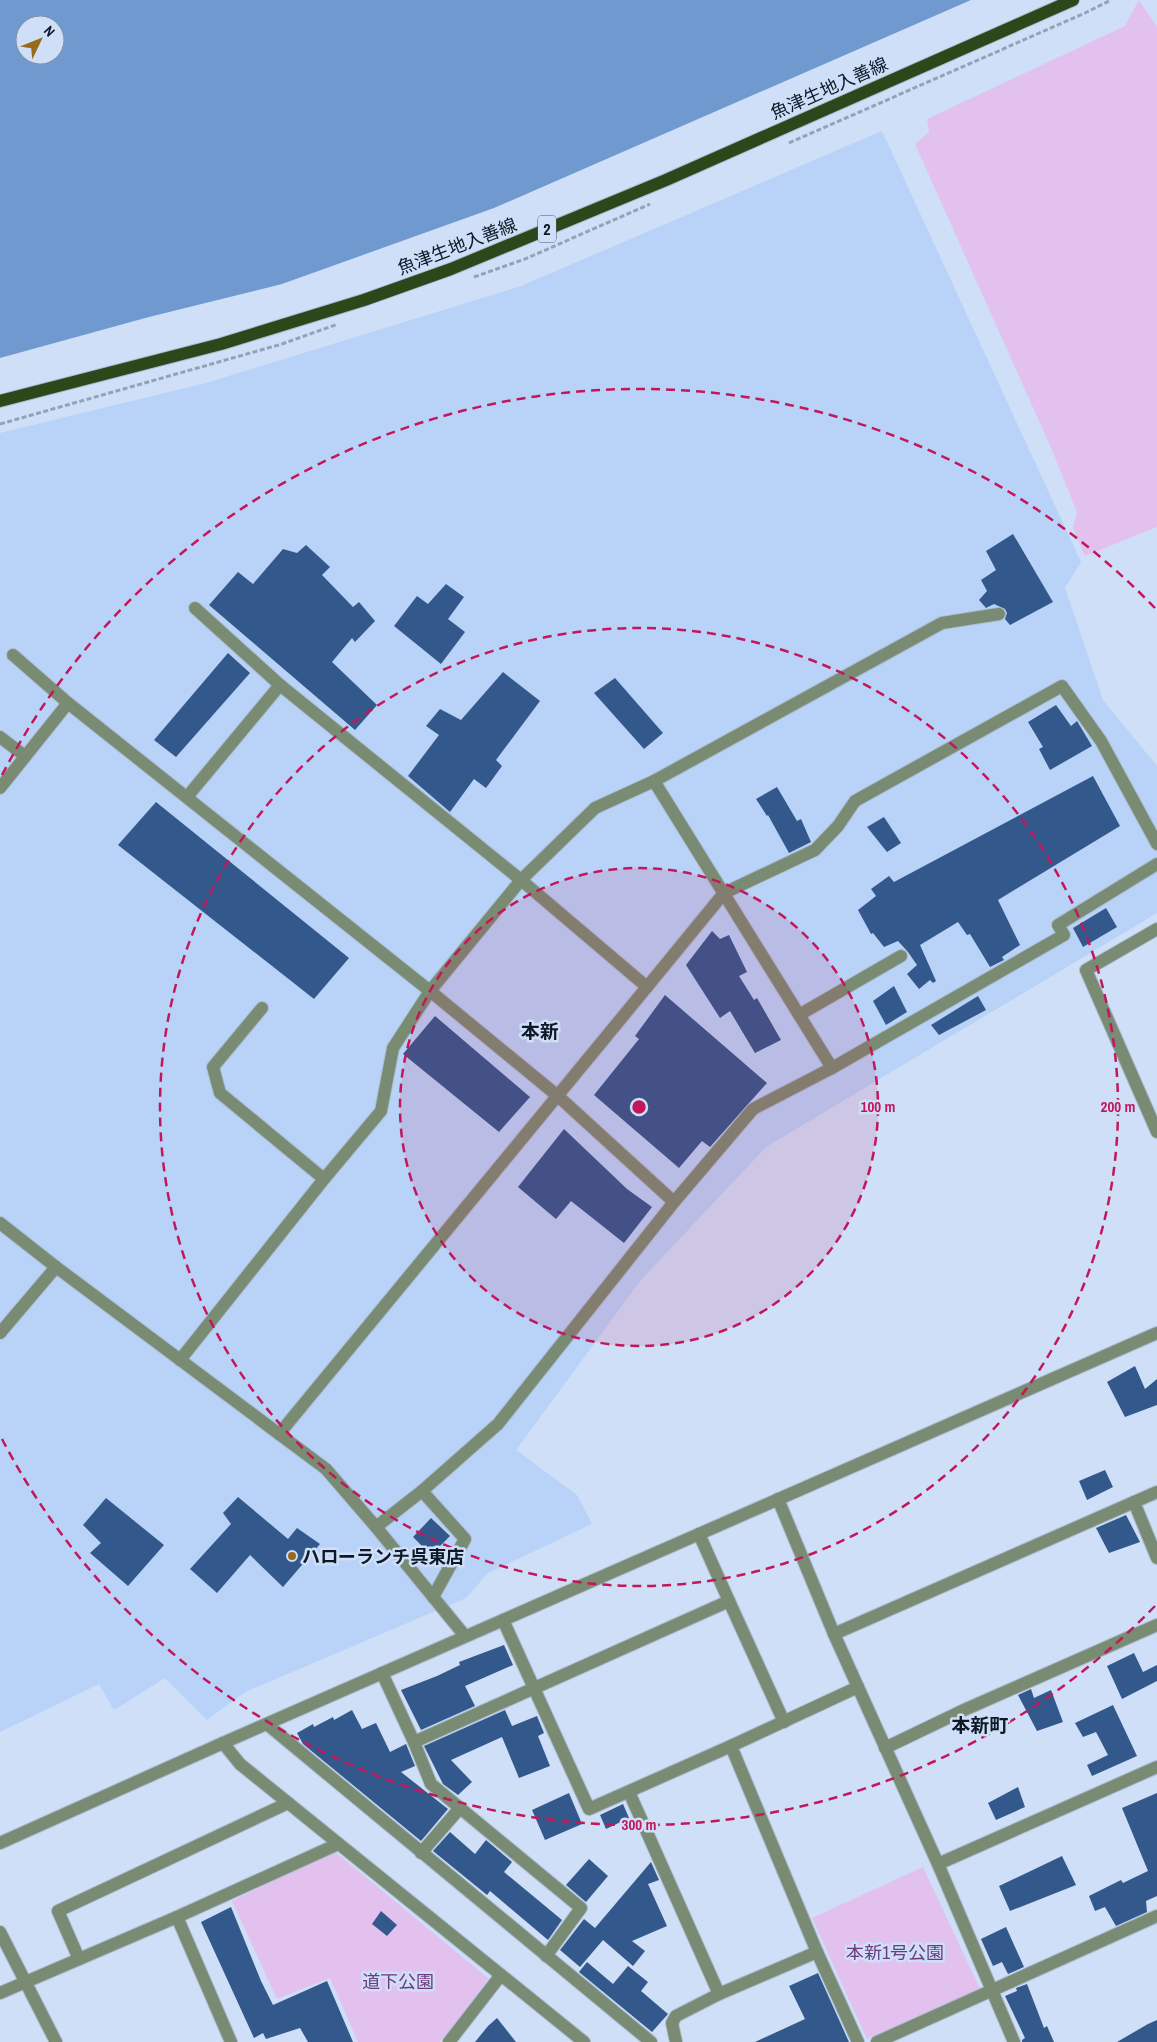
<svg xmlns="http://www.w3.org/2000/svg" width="1157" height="2042" font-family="'Archivo Narrow','Noto Sans JP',sans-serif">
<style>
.built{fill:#b8d3f7}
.green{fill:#e2c1ef}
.water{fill:#7099d0;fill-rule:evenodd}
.building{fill:#33598c}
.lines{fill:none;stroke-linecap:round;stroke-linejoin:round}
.minor-casing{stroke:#abbbd1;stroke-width:14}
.major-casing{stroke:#abbbd1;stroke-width:14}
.path{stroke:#93a2b7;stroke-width:3;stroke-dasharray:5 2.5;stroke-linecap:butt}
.minor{stroke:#798b72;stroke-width:12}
.major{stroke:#2a481a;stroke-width:12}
.ring{fill:none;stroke:#c2185b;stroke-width:2.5;stroke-dasharray:9 6}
.poi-dot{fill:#986a19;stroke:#cedff7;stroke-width:2}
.labels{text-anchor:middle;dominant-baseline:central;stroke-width:5;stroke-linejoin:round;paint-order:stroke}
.shield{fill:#cedff7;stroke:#485465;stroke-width:1}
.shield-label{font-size:16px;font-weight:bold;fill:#0e1826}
.street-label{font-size:18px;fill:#0e1826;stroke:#cedff7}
.poi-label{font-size:18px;font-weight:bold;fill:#0e1826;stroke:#cedff7;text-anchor:start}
.park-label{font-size:18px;fill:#6d3980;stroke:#cedff7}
.neighbourhood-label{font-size:19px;font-weight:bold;fill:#0e1826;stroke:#cedff7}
.centre{fill:#c2185b;stroke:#cedff7;stroke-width:2.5}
.ring-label{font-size:15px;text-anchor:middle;font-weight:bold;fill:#c2185b;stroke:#cedff7;stroke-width:5;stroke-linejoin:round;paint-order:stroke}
</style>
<rect width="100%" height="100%" fill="#cedff7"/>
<polygon class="built" points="882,131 1081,562 1065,588 1103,700 1157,766 1157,913 766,1147 640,1281 516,1450 577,1495 592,1524 488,1573 466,1598 245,1692 207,1720 165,1678 114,1710 99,1684 0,1732 0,433 206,383 521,286"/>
<g class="green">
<polygon points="1139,0 1157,27 1157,527 1085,556 1073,528 1077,512 1052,450 915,144 929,132 927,119 1125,26"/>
<polygon points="334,1851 489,1979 440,2042 358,2042 330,1978 277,1999 232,1901"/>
<polygon points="923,1867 980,1989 867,2039 812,1918"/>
</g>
<path class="water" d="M0 0H971L494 208 282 284 149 317 0 358ZM25 25H55V55H25Z"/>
<g class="building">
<polygon points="1013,534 1053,602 1010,625 1005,619 1007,613 1005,609 994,604 986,608 979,600 987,591 981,580 996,570 986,551"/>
<polygon points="306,545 330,567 322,575 353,607 359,602 375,621 355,642 352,638 332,662 377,705 355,730 209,605 238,572 253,584 283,549 297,553"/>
<polygon points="446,584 464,597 448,619 465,632 441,664 394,626 417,596 428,604"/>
<polygon points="228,653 250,673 176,757 154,740"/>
<polygon points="503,672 540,701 496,760 502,766 486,788 474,779 450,812 408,776 439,735 426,726 440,709 461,720"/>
<polygon points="615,678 663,733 644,749 594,693"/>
<polygon points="1056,705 1071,726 1077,721 1092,746 1050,770 1039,749 1043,747 1028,722"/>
<polygon points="1093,776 1120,826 998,900 1020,945 1002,957 1004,960 990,967 970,934 967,935 958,922 920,945 936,981 933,983 930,980 919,989 907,974 917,965 908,952 898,941 884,947 873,933 871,934 858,910 876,896 871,889 889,876 894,882"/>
<polygon points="777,787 797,821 801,819 811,842 789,853 768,815 767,816 756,799"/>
<polygon points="156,802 349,958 314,999 118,845"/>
<polygon points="884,817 901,843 887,852 867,827"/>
<polygon points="1106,908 1117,927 1083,947 1073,928"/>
<polygon points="712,931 720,939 729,935 747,972 739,976 754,1000 757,998 781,1040 755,1053 730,1011 720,1018 686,965"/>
<polygon points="894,986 907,1012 886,1025 873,1001"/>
<polygon points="665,995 767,1083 710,1147 702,1141 679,1168 594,1095 639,1039 635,1036"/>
<polygon points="978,996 986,1010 939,1035 931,1025"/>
<polygon points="435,1016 530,1097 499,1132 403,1054"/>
<polygon points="564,1129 627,1189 652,1207 624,1243 571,1201 556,1219 518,1187"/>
<polygon points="1135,1366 1145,1389 1157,1379 1157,1405 1125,1417 1107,1382"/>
<polygon points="1105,1470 1113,1487 1087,1500 1079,1481"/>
<polygon points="238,1497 288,1539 297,1528 320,1544 283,1587 250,1555 217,1593 190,1569 231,1524 223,1513"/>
<polygon points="106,1498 164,1545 128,1586 90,1553 101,1543 83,1525"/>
<polygon points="1126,1515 1140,1542 1109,1553 1096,1528"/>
<polygon points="431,1518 450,1536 431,1555 413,1537"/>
<polygon points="504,1645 513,1665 465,1686 475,1706 421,1730 401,1690 437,1676 460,1665 459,1662"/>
<polygon points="1134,1653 1143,1672 1157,1665 1157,1681 1122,1699 1107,1666"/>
<polygon points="1031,1689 1034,1698 1051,1690 1063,1722 1037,1731 1018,1695"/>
<polygon points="1113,1705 1137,1756 1092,1776 1087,1765 1108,1755 1096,1732 1083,1737 1075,1723"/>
<polygon points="352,1710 362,1729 376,1723 390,1752 406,1744 415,1766 401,1772 448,1809 421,1841 303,1744 297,1733 313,1724 314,1727 333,1717 334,1720"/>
<polygon points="505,1710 512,1726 537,1716 544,1733 538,1736 550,1766 519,1778 502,1737 451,1760 472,1782 458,1795 443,1784 424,1746"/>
<polygon points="1018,1787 1025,1807 996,1820 988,1803"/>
<polygon points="569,1793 582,1824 545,1840 532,1810"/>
<polygon points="1157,1793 1157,1896 1146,1901 1147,1912 1116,1926 1105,1907 1095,1911 1089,1896 1121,1880 1123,1883 1148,1871 1122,1808"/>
<polygon points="623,1804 629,1818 606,1829 600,1815"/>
<polygon points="450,1832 475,1854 486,1840 512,1862 504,1872 562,1920 548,1940 490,1891 487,1895 433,1851"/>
<polygon points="1062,1856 1076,1885 1010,1911 999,1886"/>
<polygon points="589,1859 608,1876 586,1902 566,1885"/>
<polygon points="651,1862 659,1880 648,1884 667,1926 632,1941 645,1951 633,1966 603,1940 580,1967 560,1950 584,1919 595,1928"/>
<polygon points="231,1907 261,1981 273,2005 327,1981 353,2042 308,2042 300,2028 266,2039 263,2033 254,2038 201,1922"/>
<polygon points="381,1911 397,1925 387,1936 372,1924"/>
<polygon points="1006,1927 1024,1967 1008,1974 1002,1962 993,1966 981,1939"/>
<polygon points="587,1962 613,1984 628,1966 648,1982 641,1991 668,2014 652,2032 579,1972"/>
<polygon points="818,1973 849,2042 755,2042 805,2019 789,1986"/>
<polygon points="1027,1984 1044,2028 1047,2026 1054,2042 1022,2042 1022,2040 1025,2038 1005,1996 1017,1991 1016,1988"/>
<polygon points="497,2018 516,2042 475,2042 488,2026"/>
<polygon points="1157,2020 1157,2042 1117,2042 1148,2024"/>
</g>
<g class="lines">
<defs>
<g id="minor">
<polyline points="195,608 280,685"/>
<polyline points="13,655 68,703"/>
<polyline points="0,737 25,756"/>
<polyline points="654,781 832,1068"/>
<polyline points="0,788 68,703 430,991 559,1097 674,1202"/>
<polyline points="187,797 280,685 521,880 647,987 279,1434"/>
<polyline points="1157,929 1086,970 1157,1132"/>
<polyline points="647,987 724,893 815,850 838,826 855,801 1062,686 1101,741 1157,844"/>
<polyline points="799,1015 901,956"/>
<polyline points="324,1179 381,1111 393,1048 430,991 521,880 595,808 654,781 942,623 999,614"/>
<polyline points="0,1223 56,1267 326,1469 376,1527 465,1636"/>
<polyline points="0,1333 56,1267"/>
<polyline points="180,1360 324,1179 220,1093 213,1067 262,1008"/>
<polyline points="422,1491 465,1539 433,1597"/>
<polyline points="778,1499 834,1634 938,1864 1014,2042"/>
<polyline points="1134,1502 1157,1558"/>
<polyline points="376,1527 422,1491 498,1424 674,1202 753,1109 832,1068 1064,935 1058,925 1157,864"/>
<polyline points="699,1534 729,1601"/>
<polyline points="503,1620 589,1809 731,1746 858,1687"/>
<polyline points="834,1634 1157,1492"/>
<polyline points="382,1673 414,1742 729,1601 784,1722"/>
<polyline points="268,1725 651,2042"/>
<polyline points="414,1742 431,1784 581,1908 546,1956"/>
<polyline points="223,1743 240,1764 584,2042"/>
<polyline points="731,1746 817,1952 858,2042"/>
<polyline points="885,1748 964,1710 1157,1625"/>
<polyline points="629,1792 719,1994"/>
<polyline points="0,1843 223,1743 1157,1333"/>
<polyline points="421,1853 460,1808"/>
<polyline points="938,1864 1157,1767"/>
<polyline points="177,1917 231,2042"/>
<polyline points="0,1932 56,2042"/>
<polyline points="79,1959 58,1911 288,1803"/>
<polyline points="0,1993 177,1917 338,1844"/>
<polyline points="449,2042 501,1975"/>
<polyline points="676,2042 672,2023 676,2016 719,1994 817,1952"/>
<polyline points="877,2042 1157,1916"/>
</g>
<polyline id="major" points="0,401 221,344 364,300 451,269 666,180 1073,0"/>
</defs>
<use href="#minor" class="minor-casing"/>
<use href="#major" class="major-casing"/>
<g class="path">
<polyline points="789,143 1085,13 1111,0"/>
<polyline points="474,277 525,259 650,204"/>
<polyline points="0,424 282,344 338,324"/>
</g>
<use href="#minor" class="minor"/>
<use href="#major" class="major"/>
</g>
<circle cx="639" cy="1107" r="239" fill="#c2185b" fill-opacity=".12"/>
<g class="ring">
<circle cx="639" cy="1107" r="239"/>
<circle cx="639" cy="1107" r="479"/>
<path d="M1155 1606A718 718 0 0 1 2 1439M2 775A718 718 0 0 1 1155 608"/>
</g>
<circle class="poi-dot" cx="292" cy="1556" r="5"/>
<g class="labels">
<rect class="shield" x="538" y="215.5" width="18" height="27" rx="4"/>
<g class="shield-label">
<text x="547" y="229">2</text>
</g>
<g class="street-label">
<text transform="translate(829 88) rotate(-24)">魚津生地入善線</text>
<text transform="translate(457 246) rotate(-21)">魚津生地入善線</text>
</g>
<g class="poi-label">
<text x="302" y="1556">ハローランチ呉東店</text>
</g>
<g class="park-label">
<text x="895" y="1952">本新1号公園</text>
<text x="398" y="1981">道下公園</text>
</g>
<g class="neighbourhood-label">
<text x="540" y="1031">本新</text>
<text x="980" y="1725">本新町</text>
</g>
</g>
<circle cx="639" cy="1107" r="8" class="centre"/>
<g class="ring-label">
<text x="878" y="1112">100 m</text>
<text x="1118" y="1112">200 m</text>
<text x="639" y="1830">300 m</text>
</g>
<g transform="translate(40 40) rotate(47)"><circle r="24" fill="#cedff7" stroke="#818fa3"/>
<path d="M0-4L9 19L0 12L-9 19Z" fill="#986a19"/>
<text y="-8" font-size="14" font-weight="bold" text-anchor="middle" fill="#0e1826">N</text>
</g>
</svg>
